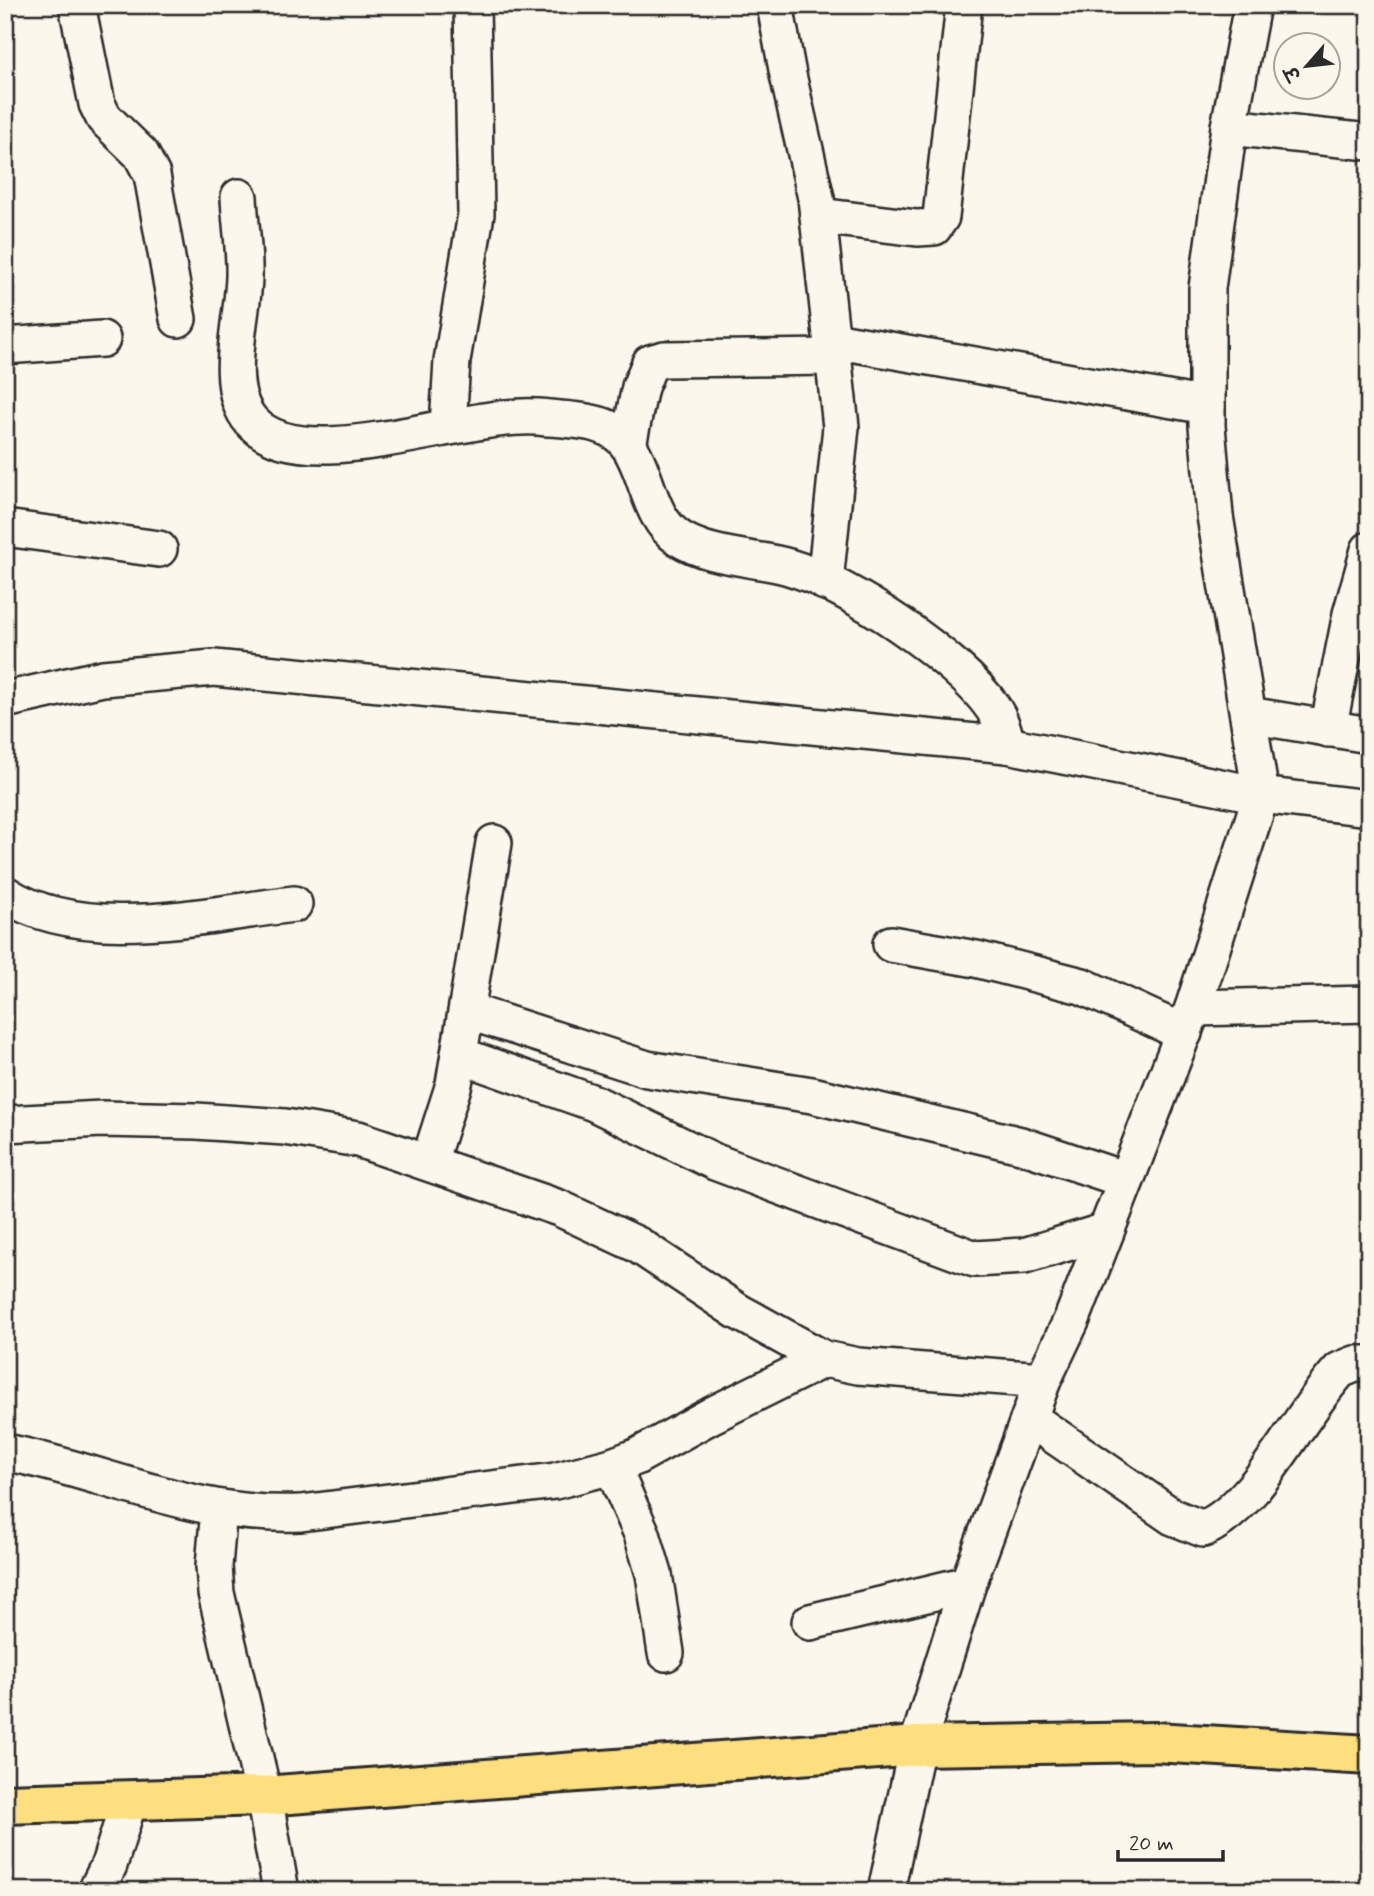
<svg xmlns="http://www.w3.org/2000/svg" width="1374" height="1896" font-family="Mynerve,'Playpen Sans Deva',sans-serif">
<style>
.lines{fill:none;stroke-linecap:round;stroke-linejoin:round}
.minor-casing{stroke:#2b2b2b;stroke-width:40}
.major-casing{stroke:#2b2b2b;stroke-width:44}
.minor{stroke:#fbf7ec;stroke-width:35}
.major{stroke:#fddf80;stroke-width:38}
</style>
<rect width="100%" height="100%" fill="#fbf7ec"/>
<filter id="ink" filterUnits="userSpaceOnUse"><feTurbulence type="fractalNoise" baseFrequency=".0143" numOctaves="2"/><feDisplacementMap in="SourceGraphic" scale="14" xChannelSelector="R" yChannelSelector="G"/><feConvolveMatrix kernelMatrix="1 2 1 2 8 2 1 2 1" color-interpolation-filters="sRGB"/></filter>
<g filter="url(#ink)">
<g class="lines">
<defs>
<g id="minor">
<polyline points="77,5 97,104 104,118 141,154 152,175 178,319"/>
<polyline points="775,5 788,75 816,198 841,427 825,582"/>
<polyline points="1229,127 1369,142"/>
<path d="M239 197C240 223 245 251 244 277 243 320 221 386 251 421 302 480 464 411 538 417 557 419 581 419 600 425 651 440 638 511 679 538 710 558 754 557 789 567 848 584 958 657 993 708 1001 720 1004 732 1007 745"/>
<polyline points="819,216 917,228 934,227 941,217 964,5"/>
<polyline points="833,340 1207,406"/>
<polyline points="5,346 102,339"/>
<polyline points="448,426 452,361 476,214 472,5"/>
<polyline points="628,445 640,387 650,363 664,359 834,357"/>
<polyline points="5,528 159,549"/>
<polyline points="5,700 103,678 214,668 1007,745 1261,795 1369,808"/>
<polyline points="1248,715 1369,735"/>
<polyline points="1328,729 1351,614 1369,550"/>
<path d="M5 894C83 945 207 914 294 904"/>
<polyline points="891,944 976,959 1082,986 1184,1033"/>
<polyline points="1193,1008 1369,1004"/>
<polyline points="467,1011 647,1069 812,1095 1021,1145 1126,1180"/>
<polyline points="459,1055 594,1103 715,1162 975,1259 1024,1256 1106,1231"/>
<polyline points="5,1124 102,1119 196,1121 285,1127 358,1139 559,1208 638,1245 737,1311 824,1359 858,1366 1043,1380"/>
<polyline points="429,1162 454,1084 494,843"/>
<path d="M1029 1418 1173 1517 1203 1529C1259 1505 1298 1415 1340 1370L1355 1364H1369"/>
<path d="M5 1452C107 1472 194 1518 301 1513L555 1481 612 1466 636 1457 712 1415 824 1359"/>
<polyline points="612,1466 642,1534 654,1574 666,1653"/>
<polyline points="219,1509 214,1566 216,1593 264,1796 281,1891"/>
<polyline points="810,1622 968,1584"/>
<polyline points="96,1891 109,1865 129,1801"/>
<polyline points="886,1891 917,1746 968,1584 1043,1380 1072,1319 1193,1008 1261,795 1215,516 1207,426 1207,288 1229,127 1252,5"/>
</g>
<polyline id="major" points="5,1804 264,1796 917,1746 1155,1742 1369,1755"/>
</defs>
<use href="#minor" class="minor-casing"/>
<use href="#major" class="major-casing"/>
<use href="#minor" class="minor"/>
<use href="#major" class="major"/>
</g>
</g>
<rect width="1374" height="1896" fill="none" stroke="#fbf7ec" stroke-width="28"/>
<rect x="14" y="14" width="1346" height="1868" fill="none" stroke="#2b2b2b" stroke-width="2.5" filter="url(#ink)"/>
<g transform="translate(1307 66) rotate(242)"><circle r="33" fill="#fbf7ec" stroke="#a8a59f" stroke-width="2"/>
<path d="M0-5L12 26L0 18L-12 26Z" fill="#2b2b2b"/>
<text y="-10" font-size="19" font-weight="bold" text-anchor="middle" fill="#2b2b2b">उ</text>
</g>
<path d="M1118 1850v10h105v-10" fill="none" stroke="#2b2b2b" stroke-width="3.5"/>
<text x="1129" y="1850" font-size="21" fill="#2b2b2b" stroke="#fbf7ec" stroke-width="5" paint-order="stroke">20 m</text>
</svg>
